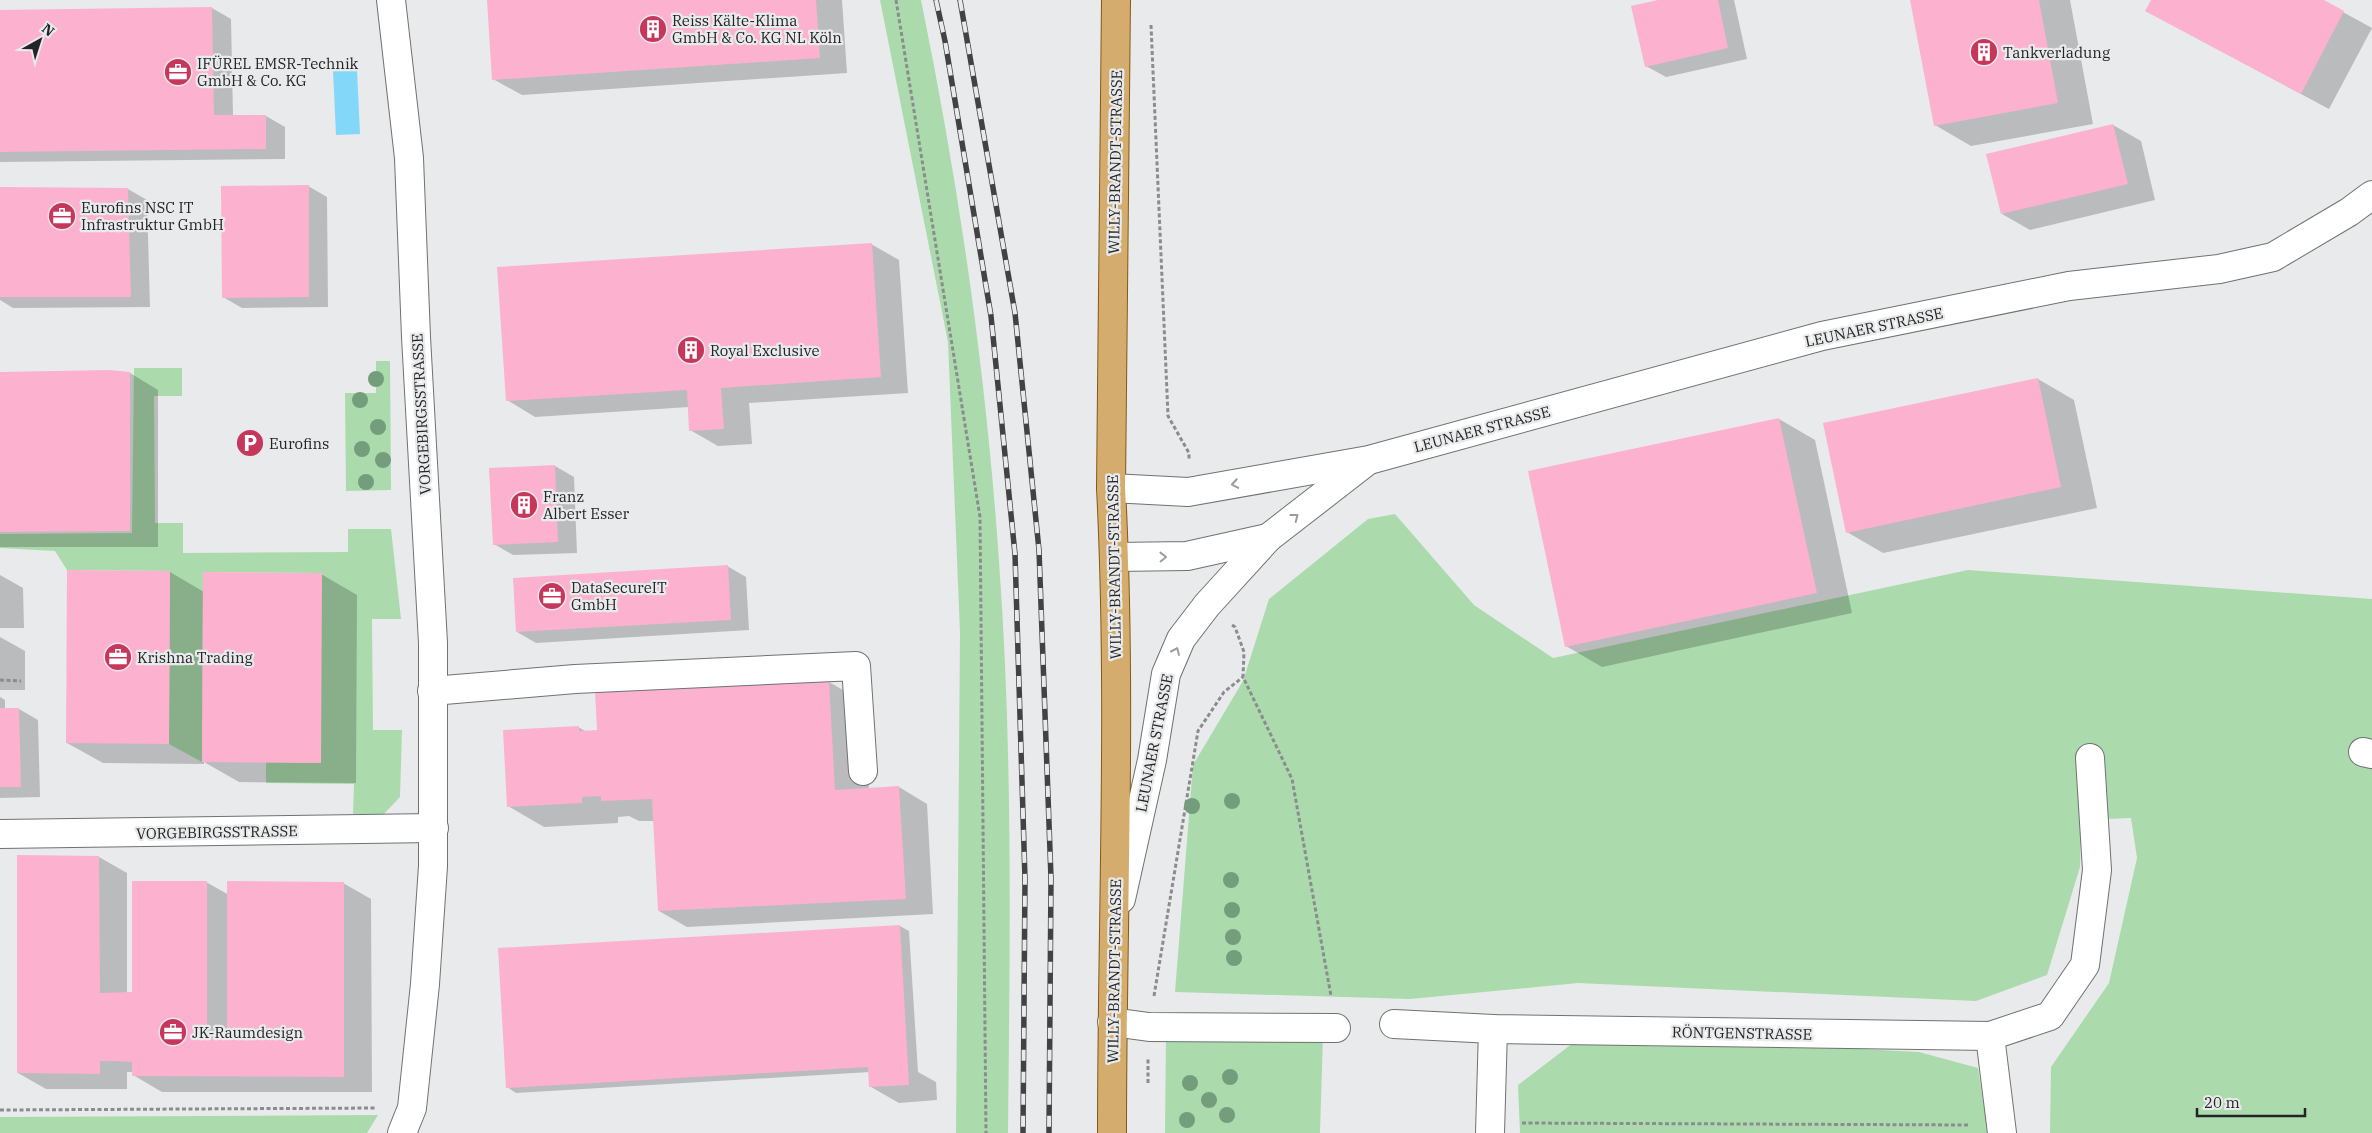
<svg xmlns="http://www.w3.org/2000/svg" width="2372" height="1133" font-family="'IBM Plex Serif',serif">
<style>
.green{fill:#abdbad}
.water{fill:#83d8fa}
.shadow{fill:#0003}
.building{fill:#fcb1cf}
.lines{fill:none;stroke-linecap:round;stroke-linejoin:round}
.minor-casing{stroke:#707172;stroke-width:30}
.major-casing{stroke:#845916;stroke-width:30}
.path{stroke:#8b8c8d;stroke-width:3;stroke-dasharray:4 2.5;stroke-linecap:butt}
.minor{stroke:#fff;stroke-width:28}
.major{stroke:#d4ad6e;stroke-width:28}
.rail-casing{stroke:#424244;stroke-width:5.5}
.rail{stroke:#e9eaec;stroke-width:4;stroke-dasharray:11;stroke-linecap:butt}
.tree{fill:#739d7b}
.oneway{stroke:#9c9c9d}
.labels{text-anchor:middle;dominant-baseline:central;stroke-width:4.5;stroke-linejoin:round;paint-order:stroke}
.poi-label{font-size:15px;fill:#242425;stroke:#e9eaec;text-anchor:start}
.street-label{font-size:15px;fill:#242425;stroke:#e9eaec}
</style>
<rect width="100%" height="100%" fill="#e9eaec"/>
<g class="green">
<path d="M880 0H921C959 185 986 372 999 561 1013 751 1010 943 1008 1133H956L960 632 948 342Z"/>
<polygon points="376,361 390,361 391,490 346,491 345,393 376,393"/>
<polygon points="134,368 182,368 182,396 154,396 155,523 183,523 183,553 348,552 348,529 391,529 401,619 372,619 373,730 402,730 400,797 383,815 353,814 354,784 266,783 266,762 321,763 321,573 203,572 202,762 169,744 170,571 67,570 55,551 0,548 0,534 132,533"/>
<polygon points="1395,514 1474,605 1553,658 1968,570 2372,599 2372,1133 2050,1133 2051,1067 2109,983 2137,858 2131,818 2081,820 2080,867 2047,975 1976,1001 1578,983 1410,999 1175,992 1193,765 1243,681 1269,599 1368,519"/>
<polygon points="1166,1034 1323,1035 1320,1133 1165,1133"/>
<polygon points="1663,1039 1919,1052 1978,1068 1988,1133 1520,1133 1518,1085 1573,1043"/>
<polygon points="378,1115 367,1133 0,1133 0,1117"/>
</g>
<polygon class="water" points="357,70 360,134 336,135 333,71"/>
<g class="shadow">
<polygon points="488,0 842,0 847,73 522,95 493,79"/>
<polygon points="1664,0 1734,0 1747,59 1666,77 1646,66"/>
<polygon points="1912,0 2070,0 2093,124 1971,146 1935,125"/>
<polygon points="2152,0 2321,0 2372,28 2329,109 2146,11"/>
<polygon points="212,8 231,19 233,116 266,116 285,127 285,159 0,162 0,11"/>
<polygon points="2113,125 2141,141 2155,200 2030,230 2002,214"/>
<polygon points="308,186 327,197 328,307 242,308 223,297"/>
<polygon points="0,188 128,189 147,200 150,307 13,308 0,300"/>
<polygon points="871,244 899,260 908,393 749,403 752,444 718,446 690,430 689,407 535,417 507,400"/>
<polygon points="109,371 130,373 158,390 158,547 0,547 0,373"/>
<polygon points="2038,379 2074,400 2097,508 1883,553 1847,532"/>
<polygon points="1779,419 1815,440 1852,613 1602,667 1566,646"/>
<polygon points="555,466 574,477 577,553 513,555 494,544"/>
<polygon points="727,566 746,577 749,630 536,643 517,632"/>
<polygon points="170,572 204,592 321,574 357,595 356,783 239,782 204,762 204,764 103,763 67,743"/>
<polygon points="0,575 23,588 24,628 0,628"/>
<polygon points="0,637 25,651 25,690 0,690"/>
<polygon points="829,682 864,702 869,789 899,787 927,804 933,914 687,927 659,911 654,821 639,821 629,816 618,817 618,823 544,827 508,806 578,727 587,732 599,731"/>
<polygon points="0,697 5,700 5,709 19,709 38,720 40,797 0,798"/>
<polygon points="18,856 99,857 127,873 127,994 132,994 206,882 229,895 343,883 371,899 372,1092 162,1092 133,1075 133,1072 127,1072 127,1089 46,1089 18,1073"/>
<polygon points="900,926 909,931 918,1072 936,1082 937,1100 899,1103 871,1087 870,1072 516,1093 507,1087 499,949"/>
</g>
<g class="building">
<polygon points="487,0 816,0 820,58 492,80"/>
<polygon points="1658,0 1718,0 1728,48 1645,67 1631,6"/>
<polygon points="1910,0 2039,0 2058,103 1934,126"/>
<polygon points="2151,0 2324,0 2344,11 2301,94 2145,11"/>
<polygon points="212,7 214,115 266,115 266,149 0,152 0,10"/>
<polygon points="2113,124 2128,184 2001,214 1986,154"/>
<polygon points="309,185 309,297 222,298 221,186"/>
<polygon points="0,187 128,188 131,297 0,297"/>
<polygon points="872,243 881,377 721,388 724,429 689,431 687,390 506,401 497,267"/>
<polygon points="109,370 130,372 130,531 0,532 0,372"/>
<polygon points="2038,378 2061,487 1846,533 1823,423"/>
<polygon points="1779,418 1817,593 1565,647 1528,471"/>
<polygon points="555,465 558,542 493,545 489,468"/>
<polygon points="728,565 731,620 516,632 513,578"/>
<polygon points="67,570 170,571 169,744 66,743"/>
<polygon points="203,572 322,573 321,763 202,762"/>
<polygon points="829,680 835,790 899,786 906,899 658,911 652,799 601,801 601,796 582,797 582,803 507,807 503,730 579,726 579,731 597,730 595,692"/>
<polygon points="0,708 19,708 21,787 0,787"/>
<polygon points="17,855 99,856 100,993 132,992 132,881 207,881 207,1038 227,1038 227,881 344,882 344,1077 132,1076 132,1062 112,1061 100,1061 100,1074 17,1073"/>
<polygon points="900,925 909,1085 869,1087 868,1067 506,1088 498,948"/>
</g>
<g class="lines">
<defs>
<g id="minor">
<polyline points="391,0 409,158 416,337 433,643 433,866 425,984 412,1108 402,1133"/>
<polyline points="1111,488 1188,492 1369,460 1822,336 2069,286 2219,269 2273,257 2349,212 2372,195"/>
<polyline points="1115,557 1187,556 1268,538"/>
<polyline points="432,691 575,679 856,666 863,771"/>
<polyline points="2363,752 2372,754"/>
<polyline points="0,834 434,828"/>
<polyline points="1121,899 1152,760 1166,674 1181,639 1207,605 1268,538 1366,462"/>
<polyline points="1112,1022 1149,1027 1336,1028"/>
<polyline points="1394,1024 1493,1029 1990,1036"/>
<polyline points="1490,1133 1493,1029"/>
<polyline points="2002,1133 1990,1036 2050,1016 2085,965 2097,870 2090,758"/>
</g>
<path id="major" d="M1112 1133C1112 918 1122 703 1111 488L1116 0"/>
</defs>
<use href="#minor" class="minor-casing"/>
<use href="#major" class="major-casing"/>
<g class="path">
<polyline points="896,0 980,517 986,1133"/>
<polyline points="1151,25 1168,416 1189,453 1189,460"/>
<polyline points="1232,625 1235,627 1244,652 1243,677 1292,779 1331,996"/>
<polyline points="0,680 21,681"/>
<polyline points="1154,996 1198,731 1224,692 1243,677"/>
<polyline points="1148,1083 1148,1059"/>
<polyline points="0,1110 376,1108"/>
<polyline points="1522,1123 1968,1125"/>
</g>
<use href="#minor" class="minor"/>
<use href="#major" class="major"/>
<defs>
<g id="rail">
<polyline points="936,0 945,41 991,316 1015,554 1025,879 1023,1133"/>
<polyline points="960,0 1015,313 1039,550 1051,878 1049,1133"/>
</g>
</defs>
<use href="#rail" class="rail-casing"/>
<use href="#rail" class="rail"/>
</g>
<g class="tree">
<circle cx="376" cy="379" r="8"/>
<circle cx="360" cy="400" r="8"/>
<circle cx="378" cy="427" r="8"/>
<circle cx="362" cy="449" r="8"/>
<circle cx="383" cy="460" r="8"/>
<circle cx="366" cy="482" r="8"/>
<circle cx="1232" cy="801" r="8"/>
<circle cx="1192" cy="806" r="8"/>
<circle cx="1231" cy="880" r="8"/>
<circle cx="1232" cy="910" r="8"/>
<circle cx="1233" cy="937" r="8"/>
<circle cx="1234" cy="958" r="8"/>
<circle cx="1230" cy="1077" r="8"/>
<circle cx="1190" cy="1083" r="8"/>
<circle cx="1209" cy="1100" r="8"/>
<circle cx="1227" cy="1115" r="8"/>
<circle cx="1187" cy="1120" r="8"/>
</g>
<defs><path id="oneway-chevron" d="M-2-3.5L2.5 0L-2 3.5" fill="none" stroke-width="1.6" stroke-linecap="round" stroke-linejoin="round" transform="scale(1.25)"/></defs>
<g class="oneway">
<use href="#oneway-chevron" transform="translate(1235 484) rotate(170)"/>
<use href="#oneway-chevron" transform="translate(1295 517) rotate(-38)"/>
<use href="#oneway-chevron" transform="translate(1163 557) rotate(-1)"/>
<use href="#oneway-chevron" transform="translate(1176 651) rotate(-66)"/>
</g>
<defs>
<symbol id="building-disc" viewBox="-11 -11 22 22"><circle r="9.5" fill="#c6375c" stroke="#e9eaec"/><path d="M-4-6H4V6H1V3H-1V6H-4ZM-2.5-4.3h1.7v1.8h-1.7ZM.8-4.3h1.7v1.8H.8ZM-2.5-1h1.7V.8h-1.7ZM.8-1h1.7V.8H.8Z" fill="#fff"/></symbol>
<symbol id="office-disc" viewBox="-11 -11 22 22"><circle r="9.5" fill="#c6375c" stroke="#e9eaec"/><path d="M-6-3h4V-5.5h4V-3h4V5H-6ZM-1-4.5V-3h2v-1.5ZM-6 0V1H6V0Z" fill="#fff"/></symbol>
<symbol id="parking-disc" viewBox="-11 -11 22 22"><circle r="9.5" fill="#c6375c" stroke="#e9eaec"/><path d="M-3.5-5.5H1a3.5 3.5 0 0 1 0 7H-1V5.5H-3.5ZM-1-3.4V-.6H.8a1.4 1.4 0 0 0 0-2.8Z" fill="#fff"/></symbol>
</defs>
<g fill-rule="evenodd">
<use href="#building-disc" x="637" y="13" width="32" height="32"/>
<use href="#building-disc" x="1968" y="36" width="32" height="32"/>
<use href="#office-disc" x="162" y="56" width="32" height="32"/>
<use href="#office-disc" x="46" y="200" width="32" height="32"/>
<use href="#building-disc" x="675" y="334" width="32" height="32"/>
<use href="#parking-disc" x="234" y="427" width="32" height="32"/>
<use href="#building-disc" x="508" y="489" width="32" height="32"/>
<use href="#office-disc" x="536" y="580" width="32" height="32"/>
<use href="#office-disc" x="102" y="641" width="32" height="32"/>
<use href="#office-disc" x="157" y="1016" width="32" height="32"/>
</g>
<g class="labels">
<g class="poi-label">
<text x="672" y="20">Reiss Kälte-Klima<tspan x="672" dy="17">GmbH &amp; Co. KG NL Köln</tspan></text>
<text x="2003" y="52">Tankverladung</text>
<text x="197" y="63">IFÜREL EMSR-Technik<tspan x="197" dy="17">GmbH &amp; Co. KG</tspan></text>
<text x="81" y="207">Eurofins NSC IT<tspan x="81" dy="17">Infrastruktur GmbH</tspan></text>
<text x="710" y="350">Royal Exclusive</text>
<text x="269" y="443">Eurofins</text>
<text x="543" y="496">Franz<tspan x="543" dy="17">Albert Esser</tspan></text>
<text x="571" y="587">DataSecureIT<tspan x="571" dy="17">GmbH</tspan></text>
<text x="137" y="657">Krishna Trading</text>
<text x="192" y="1032">JK-Raumdesign</text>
</g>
<g class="street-label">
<text transform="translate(1115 162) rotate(-89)">WILLY-BRANDT-STRASSE</text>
<text transform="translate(1874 327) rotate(-12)">LEUNAER STRASSE</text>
<text transform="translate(421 414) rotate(-93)">VORGEBIRGSSTRASSE</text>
<text transform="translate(1482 429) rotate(-15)">LEUNAER STRASSE</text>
<text transform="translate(1114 567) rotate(-91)">WILLY-BRANDT-STRASSE</text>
<text transform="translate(1154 743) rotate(-79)">LEUNAER STRASSE</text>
<text transform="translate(217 832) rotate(-1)">VORGEBIRGSSTRASSE</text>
<text transform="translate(1114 971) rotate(-89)">WILLY-BRANDT-STRASSE</text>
<text transform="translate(1742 1033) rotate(1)">RÖNTGENSTRASSE</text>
</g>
</g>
<g transform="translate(40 40) rotate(39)" stroke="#e9eaec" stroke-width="4" paint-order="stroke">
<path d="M0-4L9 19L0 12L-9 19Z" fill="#242425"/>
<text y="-8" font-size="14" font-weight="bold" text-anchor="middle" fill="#242425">N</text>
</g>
<path d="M2197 1108v8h108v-8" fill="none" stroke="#242425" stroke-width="2.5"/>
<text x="2204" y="1108" font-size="15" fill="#242425" stroke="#e9eaec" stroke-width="4" paint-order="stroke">20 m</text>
</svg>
